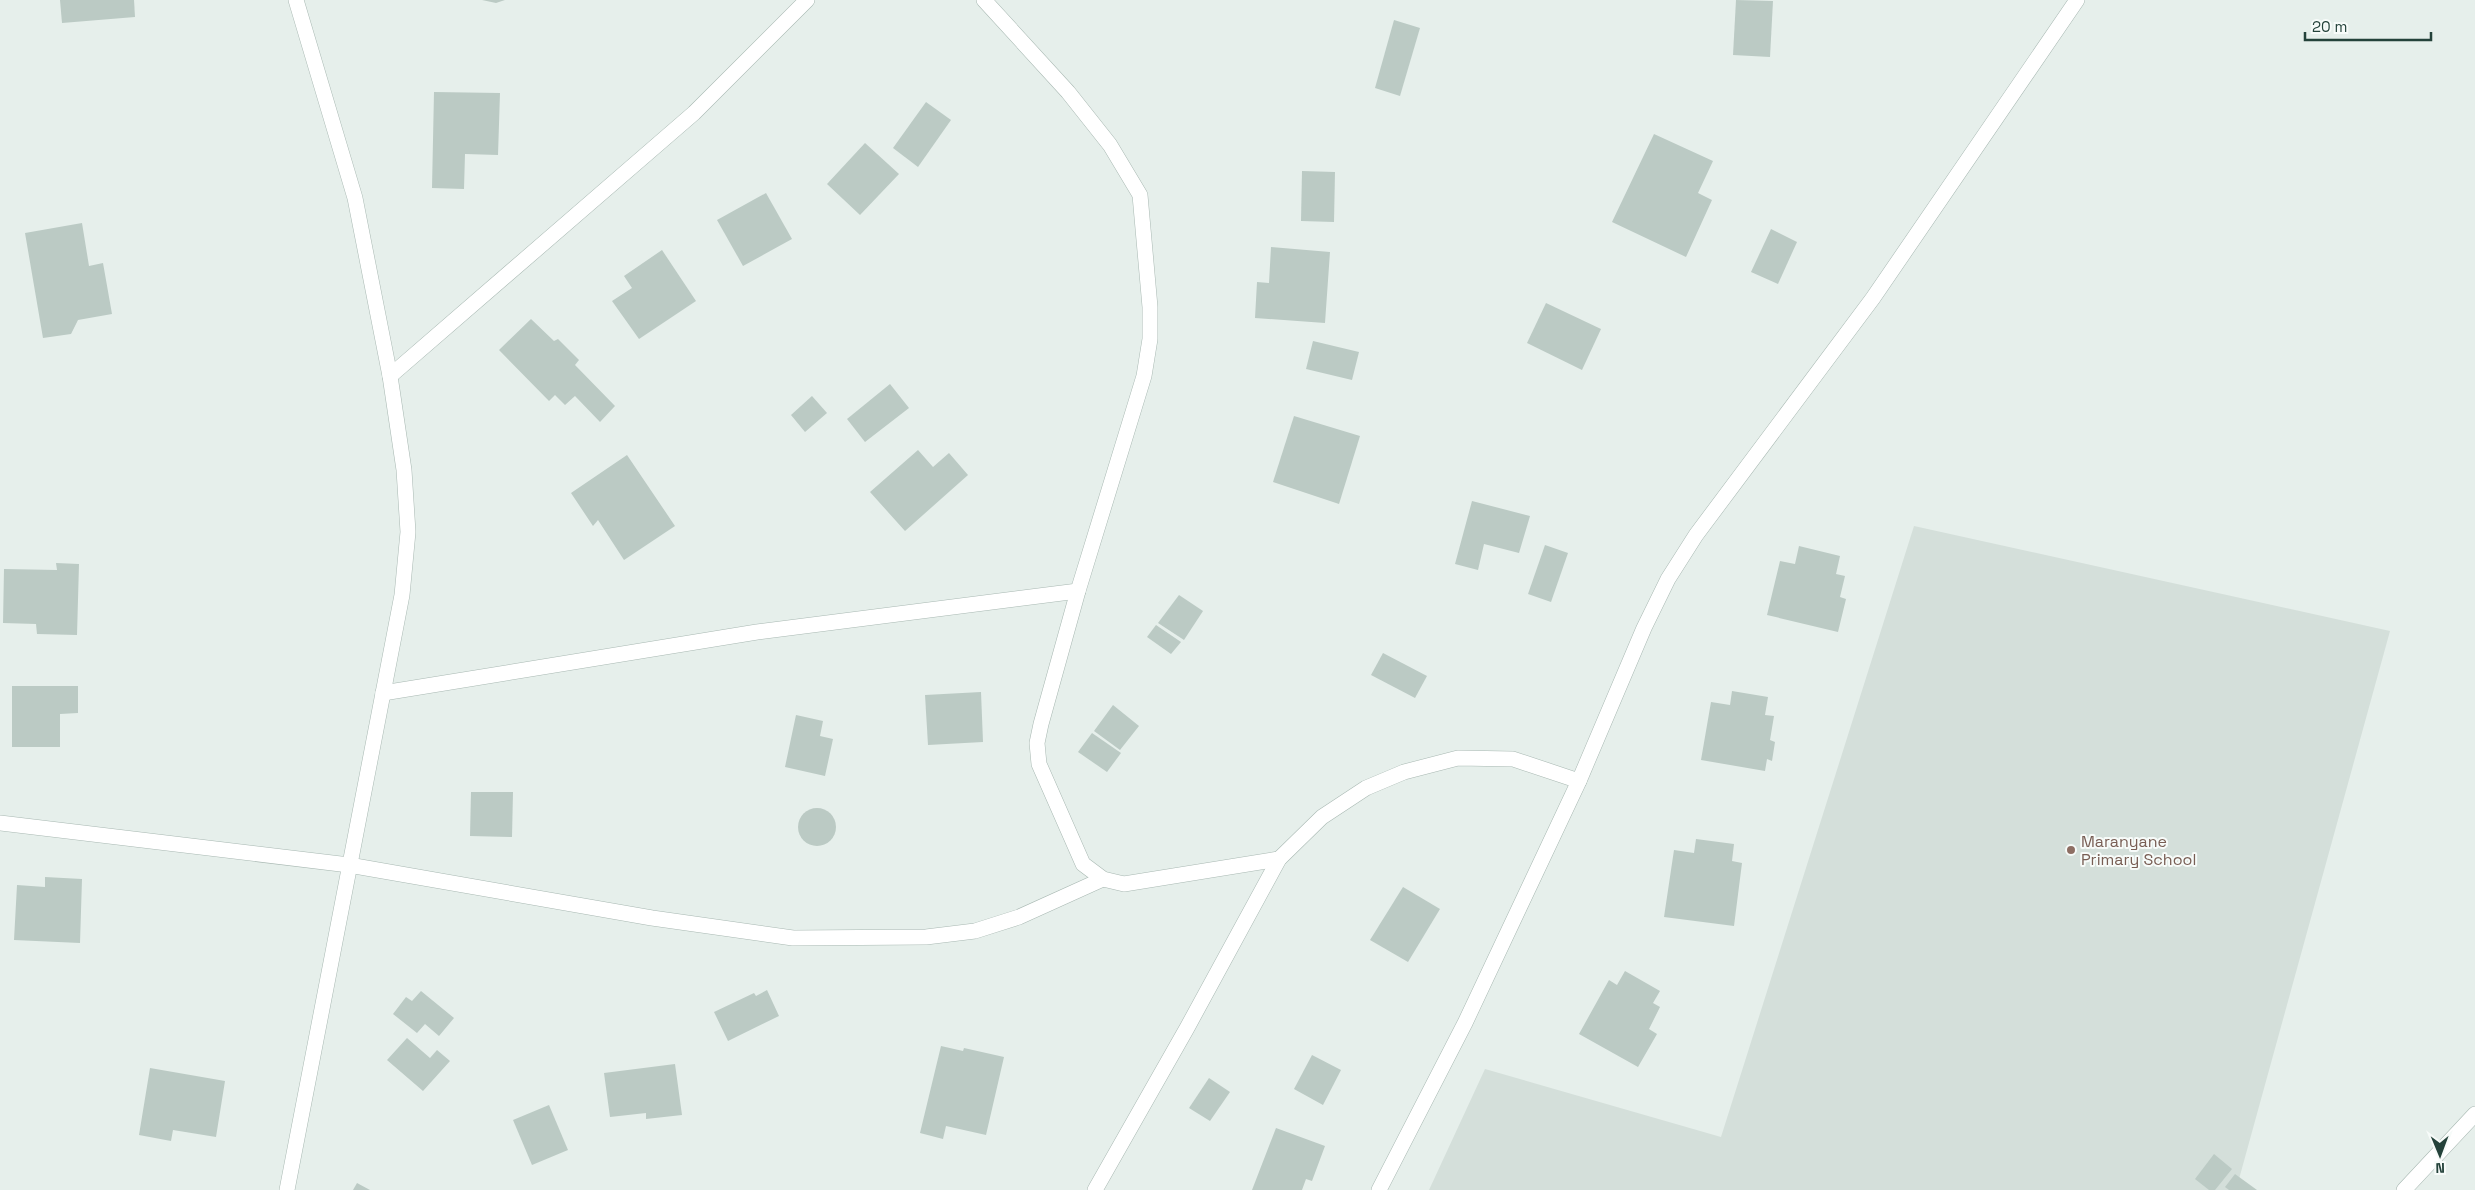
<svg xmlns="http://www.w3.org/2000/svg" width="2475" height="1190" font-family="'Space Grotesk',sans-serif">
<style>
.built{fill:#d4dfda}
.building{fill:#bbcac4}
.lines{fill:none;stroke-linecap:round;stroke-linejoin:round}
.minor-casing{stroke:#a8b8b2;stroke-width:16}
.minor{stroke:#fff;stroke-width:15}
.education-dot{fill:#8d6e63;stroke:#f7fbf9;stroke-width:2}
.labels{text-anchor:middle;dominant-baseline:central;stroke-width:4;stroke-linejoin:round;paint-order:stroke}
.education-label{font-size:16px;fill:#785e54;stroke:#f7fbf9;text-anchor:start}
</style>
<rect width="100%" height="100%" fill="#e6efeb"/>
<polygon class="built" points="1914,526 2390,631 2236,1190 1429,1190 1485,1069 1721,1137"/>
<g class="building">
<polygon points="60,0 134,0 135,17 62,23"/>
<polygon points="482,0 505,0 496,3"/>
<polygon points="1736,0 1773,1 1770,57 1733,55"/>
<polygon points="1394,20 1420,28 1400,96 1375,88"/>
<polygon points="434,92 500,93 498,155 465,154 464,189 432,188"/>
<polygon points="926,102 951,120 918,167 893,148"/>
<polygon points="1654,134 1713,161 1698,193 1712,200 1686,257 1612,222"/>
<polygon points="865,143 899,174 860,215 827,184"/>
<polygon points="1302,171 1335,172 1334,222 1301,221"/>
<polygon points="766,193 792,239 743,266 717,220"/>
<polygon points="82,223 89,266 103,263 112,314 78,320 71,334 43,338 25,233"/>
<polygon points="1771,229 1797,242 1778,284 1751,272"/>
<polygon points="1271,247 1330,252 1325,323 1255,318 1257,282 1269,283"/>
<polygon points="662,250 696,301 639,339 612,301 632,288 624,276"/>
<polygon points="1546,303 1601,329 1582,370 1527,343"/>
<polygon points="531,319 554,341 558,339 579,360 575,365 615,406 600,422 575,396 565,405 555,395 549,401 499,350"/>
<polygon points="1313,341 1359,352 1352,380 1306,369"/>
<polygon points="890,384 909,408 865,442 847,419"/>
<polygon points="812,396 827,413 805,432 791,415"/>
<polygon points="1294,416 1360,436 1339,504 1273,482"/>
<polygon points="918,450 933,467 949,453 968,475 905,531 870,492"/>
<polygon points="627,455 675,526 624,560 598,520 593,526 571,493"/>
<polygon points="1472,501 1530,516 1519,553 1484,544 1478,570 1455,564"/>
<polygon points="1545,545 1568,553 1551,602 1528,594"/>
<polygon points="1799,546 1840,556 1836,574 1845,576 1840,597 1846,599 1838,632 1767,615 1780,561 1795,564"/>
<polygon points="56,563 79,564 77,635 37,634 36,624 3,623 4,569 57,570"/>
<polygon points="1179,595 1203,611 1184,640 1158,623"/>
<polygon points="1156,625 1181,642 1171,654 1147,637"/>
<polygon points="1383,653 1427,676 1415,698 1371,675"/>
<polygon points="12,686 78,686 78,713 60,714 60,747 12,747"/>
<polygon points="1732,691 1768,697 1765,715 1774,716 1770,740 1775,742 1772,761 1767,759 1765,771 1701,760 1711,702 1730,705"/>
<polygon points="981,692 983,742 928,745 925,695"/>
<polygon points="1113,705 1139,726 1120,750 1094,731"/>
<polygon points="796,715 823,721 820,736 833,739 825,776 785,767"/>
<polygon points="1092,733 1121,753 1107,772 1078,752"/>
<polygon points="471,792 513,792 512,837 470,836"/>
<circle cx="817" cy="827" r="19"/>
<polygon points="1696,839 1734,844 1732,861 1742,863 1734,926 1664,917 1674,850 1694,853"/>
<polygon points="45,877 82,879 80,943 14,940 17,885 45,887"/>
<polygon points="1403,887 1440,909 1408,962 1370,940"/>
<polygon points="1625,971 1660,991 1653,1003 1660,1007 1649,1029 1657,1034 1638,1067 1579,1034 1609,980 1617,985"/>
<polygon points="767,990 779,1016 728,1041 714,1012 754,993 756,996"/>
<polygon points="421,991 454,1018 439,1036 425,1024 417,1033 393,1014 406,997 412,1001"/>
<polygon points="407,1038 430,1058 437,1050 450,1061 423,1091 387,1060"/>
<polygon points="941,1046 963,1051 964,1048 1004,1057 986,1135 946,1126 943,1139 920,1133"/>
<polygon points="1312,1055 1341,1070 1323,1105 1294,1089"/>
<polygon points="675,1064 682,1115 646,1119 646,1113 610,1117 604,1073"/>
<polygon points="150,1068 225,1081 216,1137 173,1130 171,1141 139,1135"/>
<polygon points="1209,1078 1230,1092 1210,1121 1189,1108"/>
<polygon points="549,1105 568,1150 532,1165 513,1120"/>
<polygon points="1276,1128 1325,1146 1312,1181 1306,1179 1302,1190 1252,1190"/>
<polygon points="2214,1154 2232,1169 2215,1190 2209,1190 2195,1179"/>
<polygon points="2235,1174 2257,1190 2229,1190 2225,1187"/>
<polygon points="357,1183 370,1190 353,1190"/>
</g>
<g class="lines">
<defs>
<g id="minor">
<polyline points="984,0 1068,92 1110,145 1140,195 1150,307 1150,339 1144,376 1078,591 1041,724 1037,743 1039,764 1083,864 1103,879 1124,884 1279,859"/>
<polyline points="390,376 694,113 807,0"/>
<polyline points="383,693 757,632 1078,591"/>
<polyline points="0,823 349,865 652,918 793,938 926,937 975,931 1019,917 1103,879"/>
<polyline points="287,1190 402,595 408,532 404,470 390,376 355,198 296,0"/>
<polyline points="1095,1190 1187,1028 1279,859 1322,817 1366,788 1404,772 1458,758 1513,759 1579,781"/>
<polyline points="1379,1190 1465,1023 1579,781 1644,628 1668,579 1696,535 1873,298 2077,0"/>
<polyline points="2404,1190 2475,1114"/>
</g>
</defs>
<use href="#minor" class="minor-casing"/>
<use href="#minor" class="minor"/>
</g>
<circle class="education-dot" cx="2071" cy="850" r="5"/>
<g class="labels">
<g class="education-label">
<text x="2081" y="841">Maranyane<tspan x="2081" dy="18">Primary School</tspan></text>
</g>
</g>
<g transform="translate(2440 1155) rotate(179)" stroke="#f7fbf9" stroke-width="4" paint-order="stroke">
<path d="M0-4L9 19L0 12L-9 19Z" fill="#24423a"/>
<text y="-8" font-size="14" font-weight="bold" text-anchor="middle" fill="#24423a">N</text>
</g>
<path d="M2305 32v8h126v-8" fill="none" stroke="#24423a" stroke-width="2.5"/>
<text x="2312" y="32" font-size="15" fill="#24423a" stroke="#f7fbf9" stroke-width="4" paint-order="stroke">20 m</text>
</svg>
